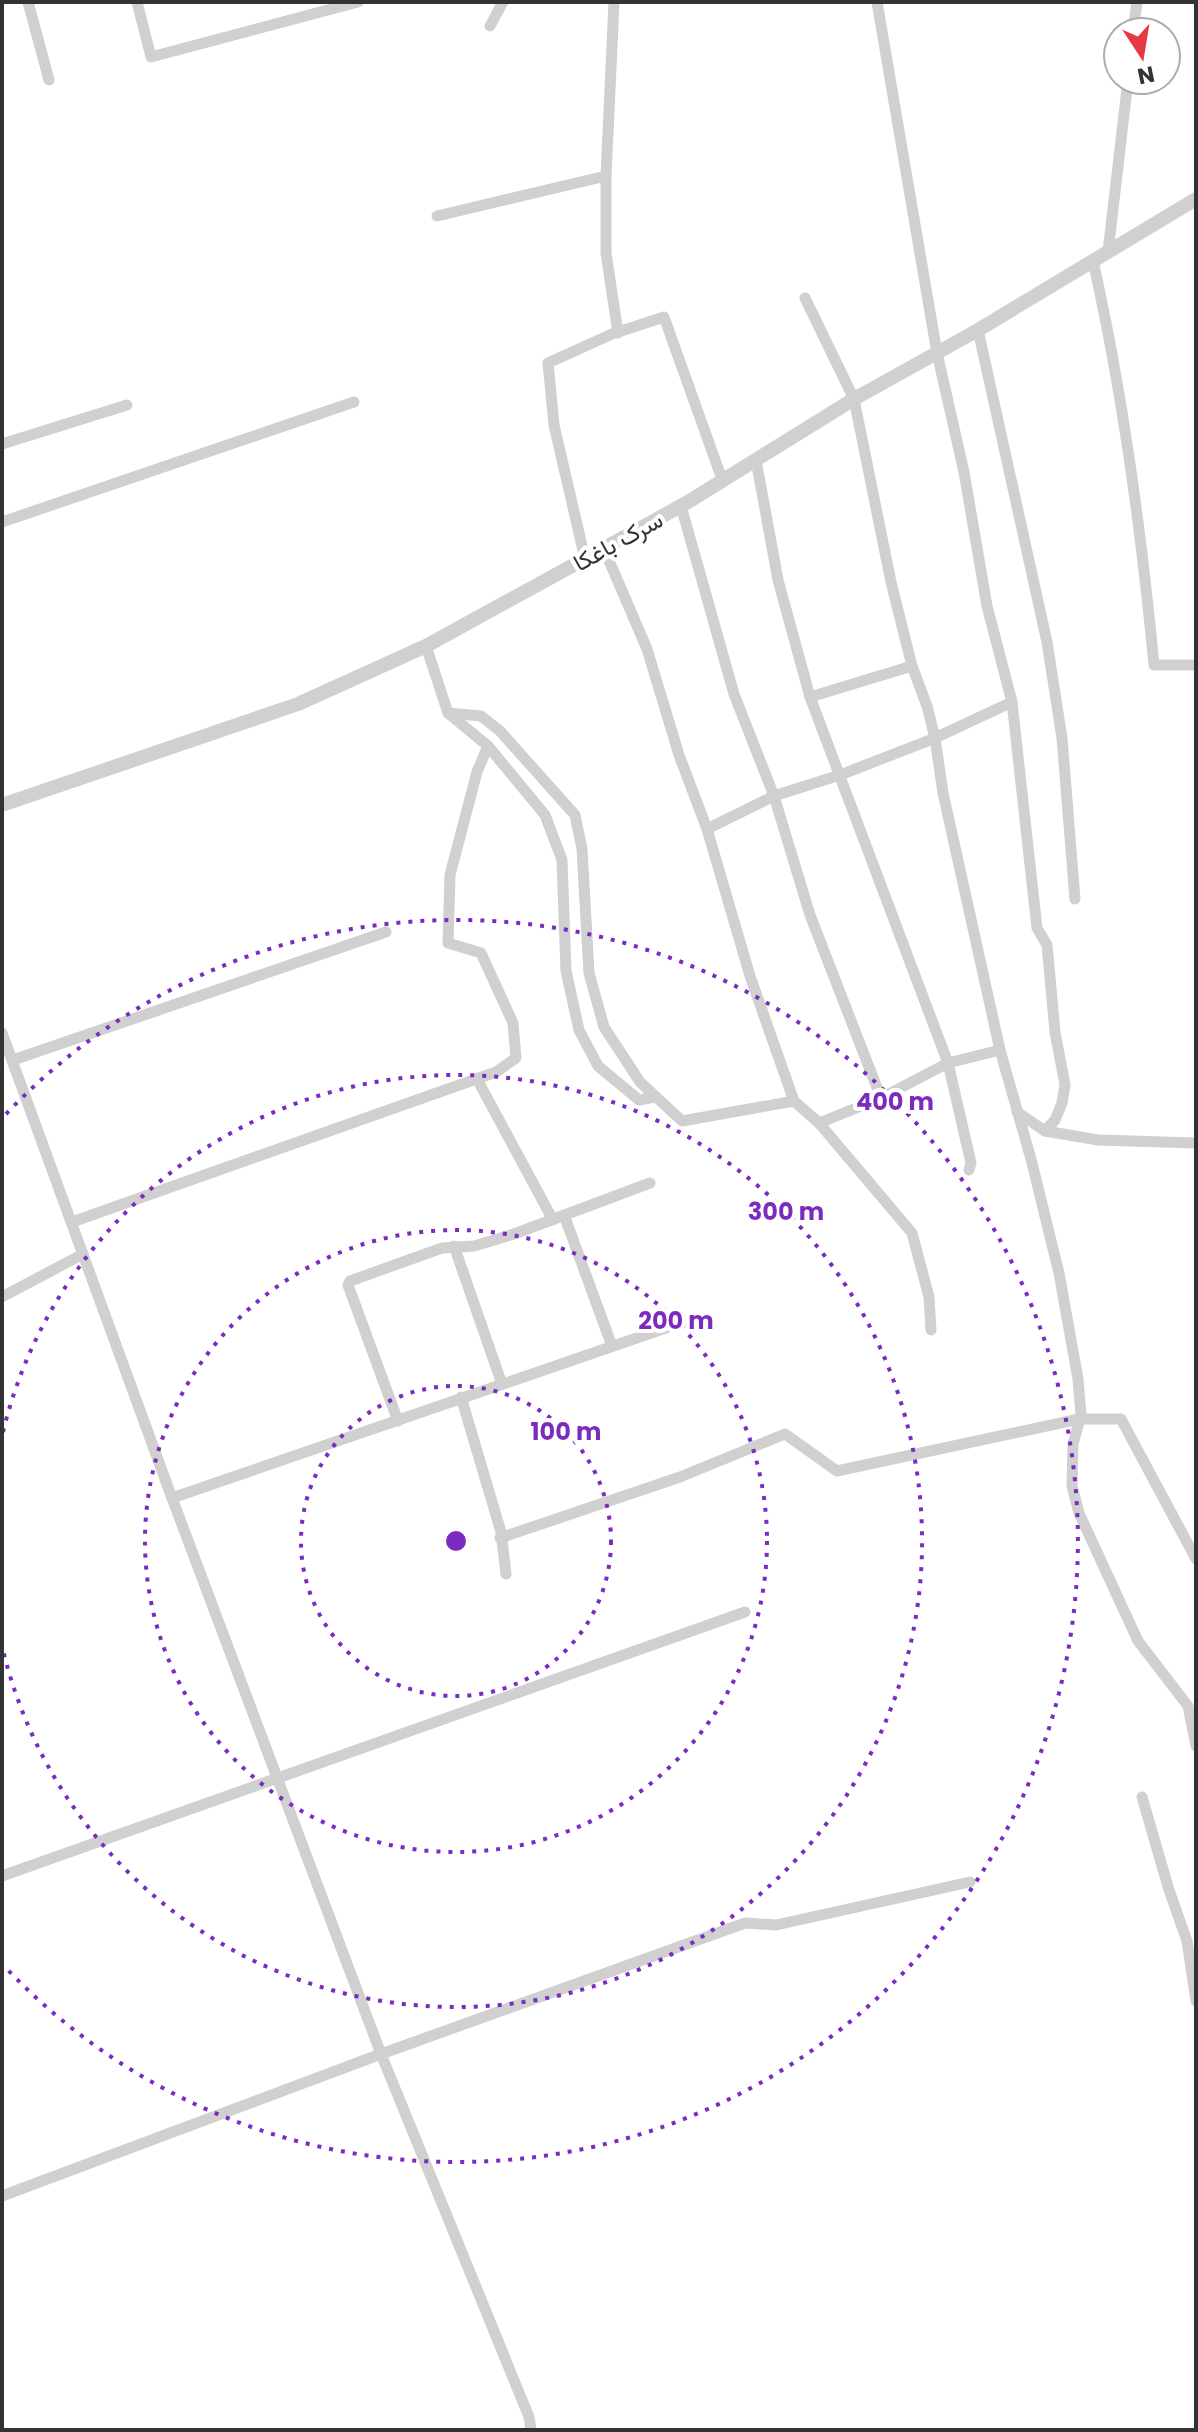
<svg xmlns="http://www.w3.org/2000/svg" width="1198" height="2432" font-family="Poppins,Vazirmatn,sans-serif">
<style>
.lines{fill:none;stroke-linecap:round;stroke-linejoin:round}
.minor{stroke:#d0d0d0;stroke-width:11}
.tertiary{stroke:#d0d0d0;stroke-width:14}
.ring{fill:none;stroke:#7b2cbf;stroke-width:4;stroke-dasharray:4 8}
.labels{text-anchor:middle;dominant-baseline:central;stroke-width:8;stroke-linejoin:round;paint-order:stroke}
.street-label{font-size:24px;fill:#333;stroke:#fff}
.centre{fill:#7b2cbf;stroke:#fff;stroke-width:4}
.ring-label{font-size:24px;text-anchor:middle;font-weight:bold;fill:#7b2cbf;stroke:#fff;stroke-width:8;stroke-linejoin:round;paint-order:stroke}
</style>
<rect width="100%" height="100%" fill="#fff"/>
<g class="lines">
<g class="minor">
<polyline points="28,2 49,80"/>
<polyline points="137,2 151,57 358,2"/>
<polyline points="614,2 606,176 606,253 618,333"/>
<polyline points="877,2 937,353 964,472 987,606 1012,702 1037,928 1047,945 1055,1032 1065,1085 1062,1103 1055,1120 1045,1131"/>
<polyline points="490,26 503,2"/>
<polyline points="1133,32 1137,2"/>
<polyline points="437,216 606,176"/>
<polyline points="1108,252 1128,80"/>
<path d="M1093 261C1123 394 1141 529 1154 665H1196"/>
<polyline points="805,298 854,399 891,582 912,666 927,706 935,738 943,793 1000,1050 1031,1159 1059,1273 1078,1379 1081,1415 1073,1444 1072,1486 1079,1513 1138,1641 1188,1706 1196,1746"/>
<polyline points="978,330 1047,642 1062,738 1075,899"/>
<polyline points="2,444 127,405"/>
<polyline points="756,460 778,580 810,697 948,1063 971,1163 969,1170"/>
<polyline points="681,506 734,694 774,796 810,915 881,1098"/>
<polyline points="2,522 354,402"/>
<polyline points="604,549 647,649 679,755 707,829 750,976 794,1101 819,1123 912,1233 929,1297 931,1330"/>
<polyline points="585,559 554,425 548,363 612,334 664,317 723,482"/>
<polyline points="426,646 448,713 488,746 545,815 562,860 566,971 579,1030 598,1066 639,1100 655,1097"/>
<polyline points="810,697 912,666"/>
<polyline points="448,713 481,716 500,731 575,815 582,849 589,973 604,1027 640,1082 682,1121 794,1101"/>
<polyline points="707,829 774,796 840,775 935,738 1012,702"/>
<polyline points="2,1033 172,1498 381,2054 529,2417 531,2430"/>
<polyline points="13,1060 386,932"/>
<polyline points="477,1079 553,1220"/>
<polyline points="1017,1112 1045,1131 1098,1140 1196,1143"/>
<polyline points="819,1123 881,1098 948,1063 1000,1050"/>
<polyline points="564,1215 612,1346"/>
<polyline points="72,1222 496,1072 516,1058 513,1023 481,953 448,943 450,875 477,772 488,746"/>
<polyline points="454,1246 502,1384"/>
<polyline points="2,1297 83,1254"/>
<polyline points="461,1397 501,1532 506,1574"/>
<polyline points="398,1421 348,1285 350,1281 442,1248 474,1246 514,1234 650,1183"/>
<polyline points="172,1498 689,1320"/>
<polyline points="500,1538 680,1477 785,1434 837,1471 1079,1419 1121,1419 1196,1559"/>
<polyline points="1142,1797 1169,1890 1187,1941 1196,2001"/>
<polyline points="2,1876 745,1612"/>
<polyline points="2,2196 381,2054 745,1923 776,1925 970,1882"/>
</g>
<polyline class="tertiary" points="2,805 298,704 426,646 688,502 854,399 978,330 1196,199"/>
</g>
<g class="ring">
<circle cx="456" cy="1541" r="155"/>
<circle cx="456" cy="1541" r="311"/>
<path d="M3 1432A466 466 0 1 1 3 1650"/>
<path d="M6 1114A621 621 0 1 1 6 1968"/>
</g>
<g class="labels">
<g class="street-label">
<text transform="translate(618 541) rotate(-29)">سرک باغکا</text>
</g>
</g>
<circle cx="456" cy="1541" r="12" class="centre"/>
<g class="ring-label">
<text x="895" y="1110">400 m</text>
<text x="786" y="1220">300 m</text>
<text x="676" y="1329">200 m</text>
<text x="566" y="1440">100 m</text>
</g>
<rect width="1198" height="2432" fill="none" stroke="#333333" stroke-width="8"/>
<g transform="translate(1142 56) rotate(168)"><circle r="38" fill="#ffffff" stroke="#adadad" stroke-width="2"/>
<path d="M0-6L14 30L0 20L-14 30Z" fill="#e63946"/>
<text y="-12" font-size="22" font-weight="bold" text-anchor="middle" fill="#333333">N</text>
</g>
</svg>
